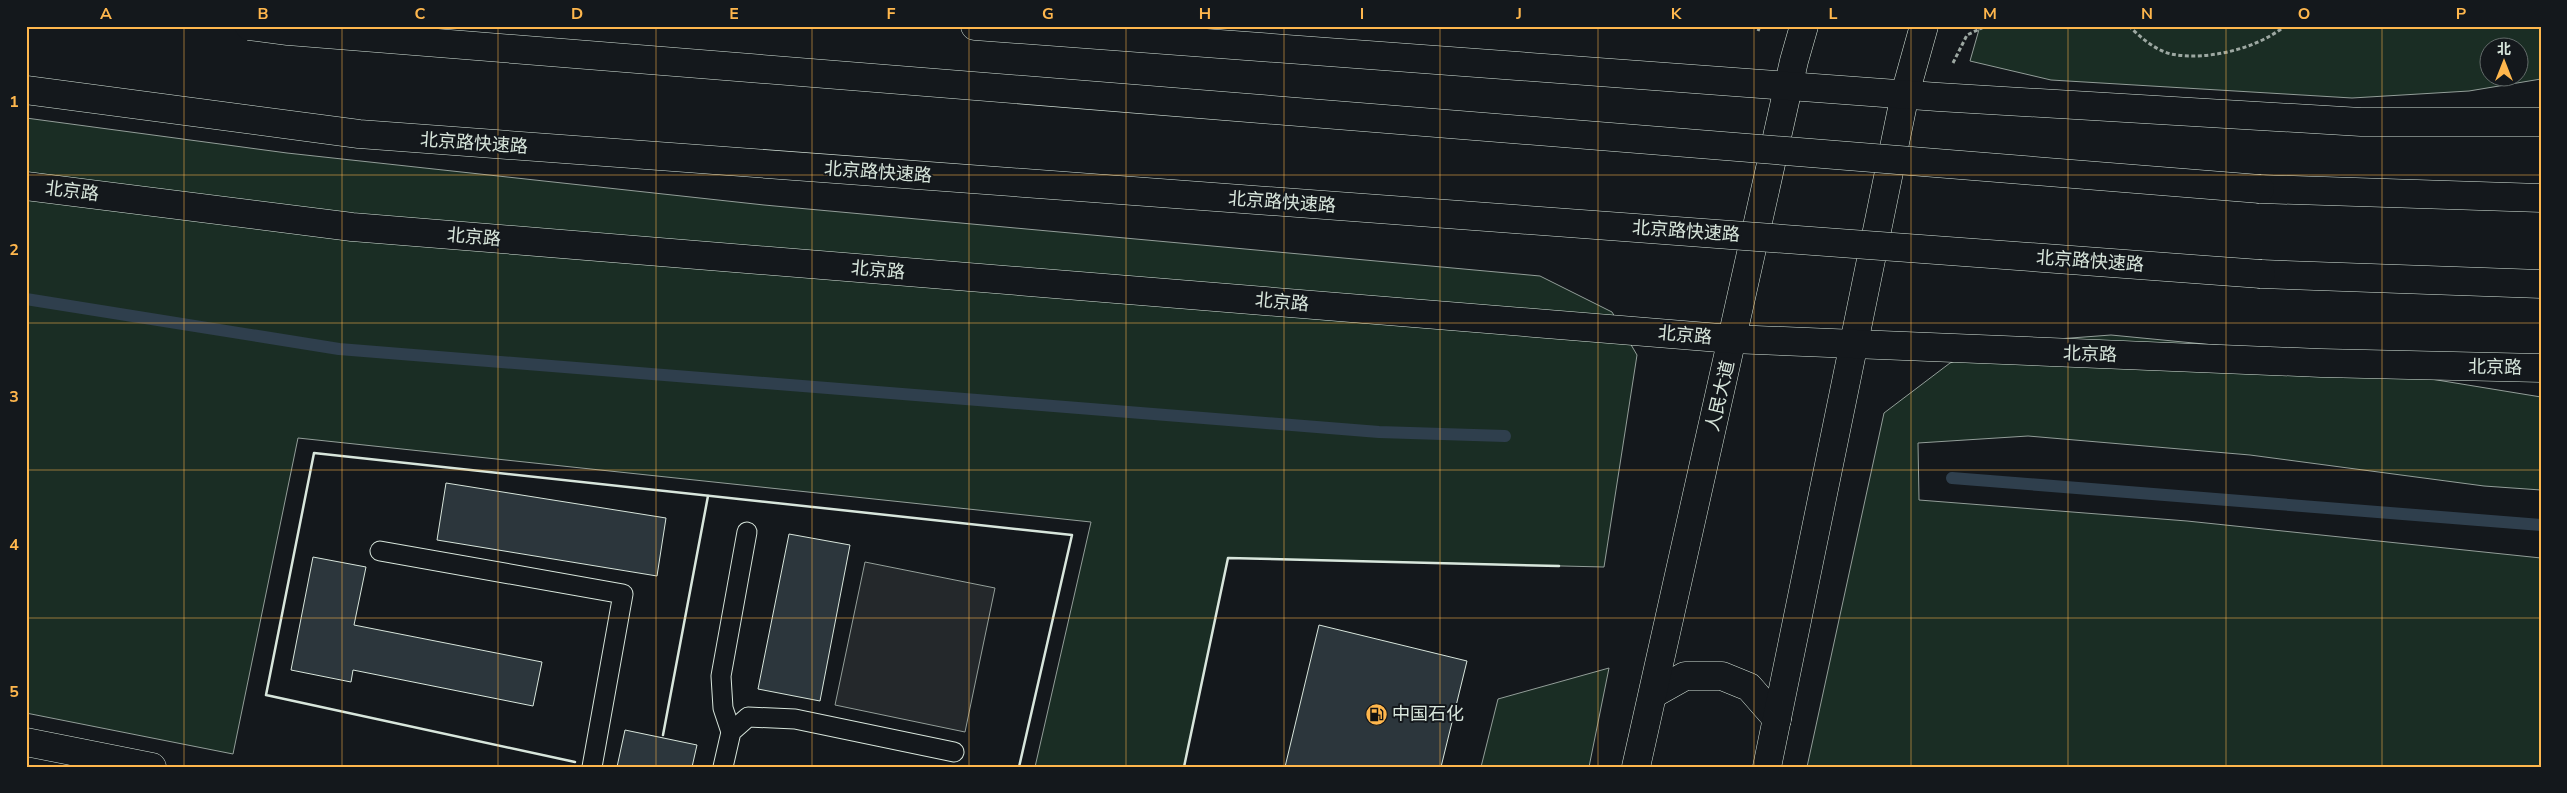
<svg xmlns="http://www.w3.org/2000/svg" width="2567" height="793" font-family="'Nunito Sans','Noto Sans SC',sans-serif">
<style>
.green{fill:#1a2d24;stroke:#939e99;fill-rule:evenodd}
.parking{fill:#24282b;stroke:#939e99}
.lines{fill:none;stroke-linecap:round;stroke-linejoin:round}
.stream{stroke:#2f3f4d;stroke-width:12}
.building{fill:#2c363c;stroke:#d8e6dc}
.service-casing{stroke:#d8e6dc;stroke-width:21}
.tertiary-casing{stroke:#d8e6dc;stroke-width:29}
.secondary-casing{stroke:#d8e6dc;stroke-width:29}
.primary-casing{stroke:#d8e6dc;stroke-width:29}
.trunk-casing{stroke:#d8e6dc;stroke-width:29}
.path{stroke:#9da8a2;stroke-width:3;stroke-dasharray:4 2.5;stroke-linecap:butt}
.service{stroke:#14181c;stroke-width:19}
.tertiary{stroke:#14181c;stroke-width:28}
.secondary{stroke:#14181c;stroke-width:28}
.primary{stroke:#14181c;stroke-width:28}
.trunk{stroke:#14181c;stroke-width:28}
.trunk-bridge-casing{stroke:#d8e6dc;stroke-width:29;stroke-linecap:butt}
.trunk-bridge{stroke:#14181c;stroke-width:28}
.wall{stroke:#d8e6dc;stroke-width:2.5}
.grid{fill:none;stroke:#ffb74d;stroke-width:1;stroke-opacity:0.55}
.labels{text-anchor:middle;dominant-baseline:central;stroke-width:4;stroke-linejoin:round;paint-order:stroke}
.street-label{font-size:18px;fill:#d8e6dc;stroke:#14181c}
.poi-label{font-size:18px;fill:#d8e6dc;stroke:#14181c;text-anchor:start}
.neatline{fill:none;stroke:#ffb74d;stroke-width:2}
.grid-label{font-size:16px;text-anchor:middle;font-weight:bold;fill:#ffb74d}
</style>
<rect width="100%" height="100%" fill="#14181c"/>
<g class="green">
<path d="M1980 26H2541V79L2469 91 2352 98 2051 80 1970 61ZM2490 48H2520V78H2490Z"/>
<polygon points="26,118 287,153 764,205 1540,276 1612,312 1637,355 1604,567 1228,558 1184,767 1035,767 1091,522 298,438 233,754 26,713"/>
<polygon points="2111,335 2235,347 2541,397 2541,490 2484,486 2250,455 2028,436 1918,443 1919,500 2187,521 2541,558 2541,767 1807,767 1884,413 1950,363 2004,343"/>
<polygon points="1609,668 1589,767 1481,767 1498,699"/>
</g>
<polygon class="parking" points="865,562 995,588 965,732 835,705"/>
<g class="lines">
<g class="stream">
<polyline points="26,299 339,349 1379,432 1505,436"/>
<polyline points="1952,478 2541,525"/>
</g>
</g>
<g class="building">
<polygon points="446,483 666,518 657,576 437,540"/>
<polygon points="789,534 850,545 820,701 758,689"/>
<polygon points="313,557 366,567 354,625 542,662 533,706 353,670 351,682 291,670"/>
<polygon points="1319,625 1467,661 1441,767 1285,767"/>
<polygon points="625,730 697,745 692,767 617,767"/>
</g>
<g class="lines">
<defs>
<g id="service">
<polyline points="380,551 623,594 592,767"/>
<polyline points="731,732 723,708 721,676 747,532"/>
<polyline points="723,767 731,732 748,717 795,719 954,752"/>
</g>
<polyline id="tertiary" points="26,742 152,767"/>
<g id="secondary">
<polyline points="1653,694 1685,676 1722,676 1749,687 1777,719"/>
<polyline points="1636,767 1794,61 1804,26"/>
<polyline points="1767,767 1905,94 1924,26"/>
</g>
<g id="primary">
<polyline points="975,26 1938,97 2361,122 2541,122"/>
<polyline points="26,186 352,227 1732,339 2321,363 2541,368"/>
</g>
<g id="trunk">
<polyline points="2260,189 2541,198"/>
<polyline points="2261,274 2541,284"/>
</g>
</defs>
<use href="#service" class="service-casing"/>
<use href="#tertiary" class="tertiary-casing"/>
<use href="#secondary" class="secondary-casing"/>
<use href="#primary" class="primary-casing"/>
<use href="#trunk" class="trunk-casing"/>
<g class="path">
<path d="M2129 26C2140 37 2155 50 2171 54 2207 61 2256 49 2285 26"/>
<polyline points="1758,31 1760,26"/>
<polyline points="1953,63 1967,35 1986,26"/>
</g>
<use href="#service" class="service"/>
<use href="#tertiary" class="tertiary"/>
<use href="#secondary" class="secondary"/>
<use href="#primary" class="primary"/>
<use href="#trunk" class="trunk"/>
<defs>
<g id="trunk-bridge">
<polyline points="249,26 288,31 2260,189"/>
<polyline points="26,90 359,134 2261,274"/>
</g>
</defs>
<use href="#trunk-bridge" class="trunk-bridge-casing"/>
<use href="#trunk-bridge" class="trunk-bridge"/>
<g class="wall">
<polyline points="663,735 708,496"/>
<polyline points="575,762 266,695 314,453 1072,535 1019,767"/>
<polyline points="1184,767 1228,558 1559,566"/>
</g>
</g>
<path class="grid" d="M184 26V767M342 26V767M498 26V767M656 26V767M812 26V767M969 26V767M1126 26V767M1284 26V767M1440 26V767M1598 26V767M1754 26V767M1911 26V767M2068 26V767M2226 26V767M2382 26V767M26 175H2541M26 323H2541M26 470H2541M26 618H2541"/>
<defs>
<symbol id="fuel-disc" viewBox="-11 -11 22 22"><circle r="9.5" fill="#ffb74d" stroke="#14181c"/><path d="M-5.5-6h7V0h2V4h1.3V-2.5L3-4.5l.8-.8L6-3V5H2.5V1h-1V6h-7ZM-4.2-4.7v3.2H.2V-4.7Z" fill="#111"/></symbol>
</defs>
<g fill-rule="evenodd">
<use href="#fuel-disc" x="1364" y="702" width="25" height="25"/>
</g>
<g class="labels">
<g class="street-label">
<text transform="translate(474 143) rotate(4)">北京路快速路</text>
<text transform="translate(878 172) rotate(4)">北京路快速路</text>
<text transform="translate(72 191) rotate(7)">北京路</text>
<text transform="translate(1282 202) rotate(4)">北京路快速路</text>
<text transform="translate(1686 231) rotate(4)">北京路快速路</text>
<text transform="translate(474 237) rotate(5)">北京路</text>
<text transform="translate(2090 261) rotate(4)">北京路快速路</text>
<text transform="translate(878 270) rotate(5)">北京路</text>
<text transform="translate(1282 302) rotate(5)">北京路</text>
<text transform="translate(1685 335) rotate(5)">北京路</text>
<text transform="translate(2090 354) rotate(2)">北京路</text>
<text transform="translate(2495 367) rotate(1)">北京路</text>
<text transform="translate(1720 396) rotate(-77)">人民大道</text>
</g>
<g class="poi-label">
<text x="1392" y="714">中国石化</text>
</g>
</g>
<rect width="2567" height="793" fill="none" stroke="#14181c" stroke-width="55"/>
<g transform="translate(2504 62)"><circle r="24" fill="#14181c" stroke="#626a69"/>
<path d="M0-4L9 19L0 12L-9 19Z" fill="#ffb74d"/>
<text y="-8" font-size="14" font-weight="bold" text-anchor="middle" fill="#d8e6dc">北</text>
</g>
<rect x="28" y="28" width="2512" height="738" class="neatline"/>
<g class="grid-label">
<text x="106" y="19">A</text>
<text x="263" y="19">B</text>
<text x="420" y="19">C</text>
<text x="577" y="19">D</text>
<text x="734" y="19">E</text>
<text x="891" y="19">F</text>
<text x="1048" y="19">G</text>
<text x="1205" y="19">H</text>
<text x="1362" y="19">I</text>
<text x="1519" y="19">J</text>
<text x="1676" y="19">K</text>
<text x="1833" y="19">L</text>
<text x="1990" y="19">M</text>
<text x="2147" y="19">N</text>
<text x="2304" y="19">O</text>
<text x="2461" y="19">P</text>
<text x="14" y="107">1</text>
<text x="14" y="255">2</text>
<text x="14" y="402">3</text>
<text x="14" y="550">4</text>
<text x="14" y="697">5</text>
</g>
</svg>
